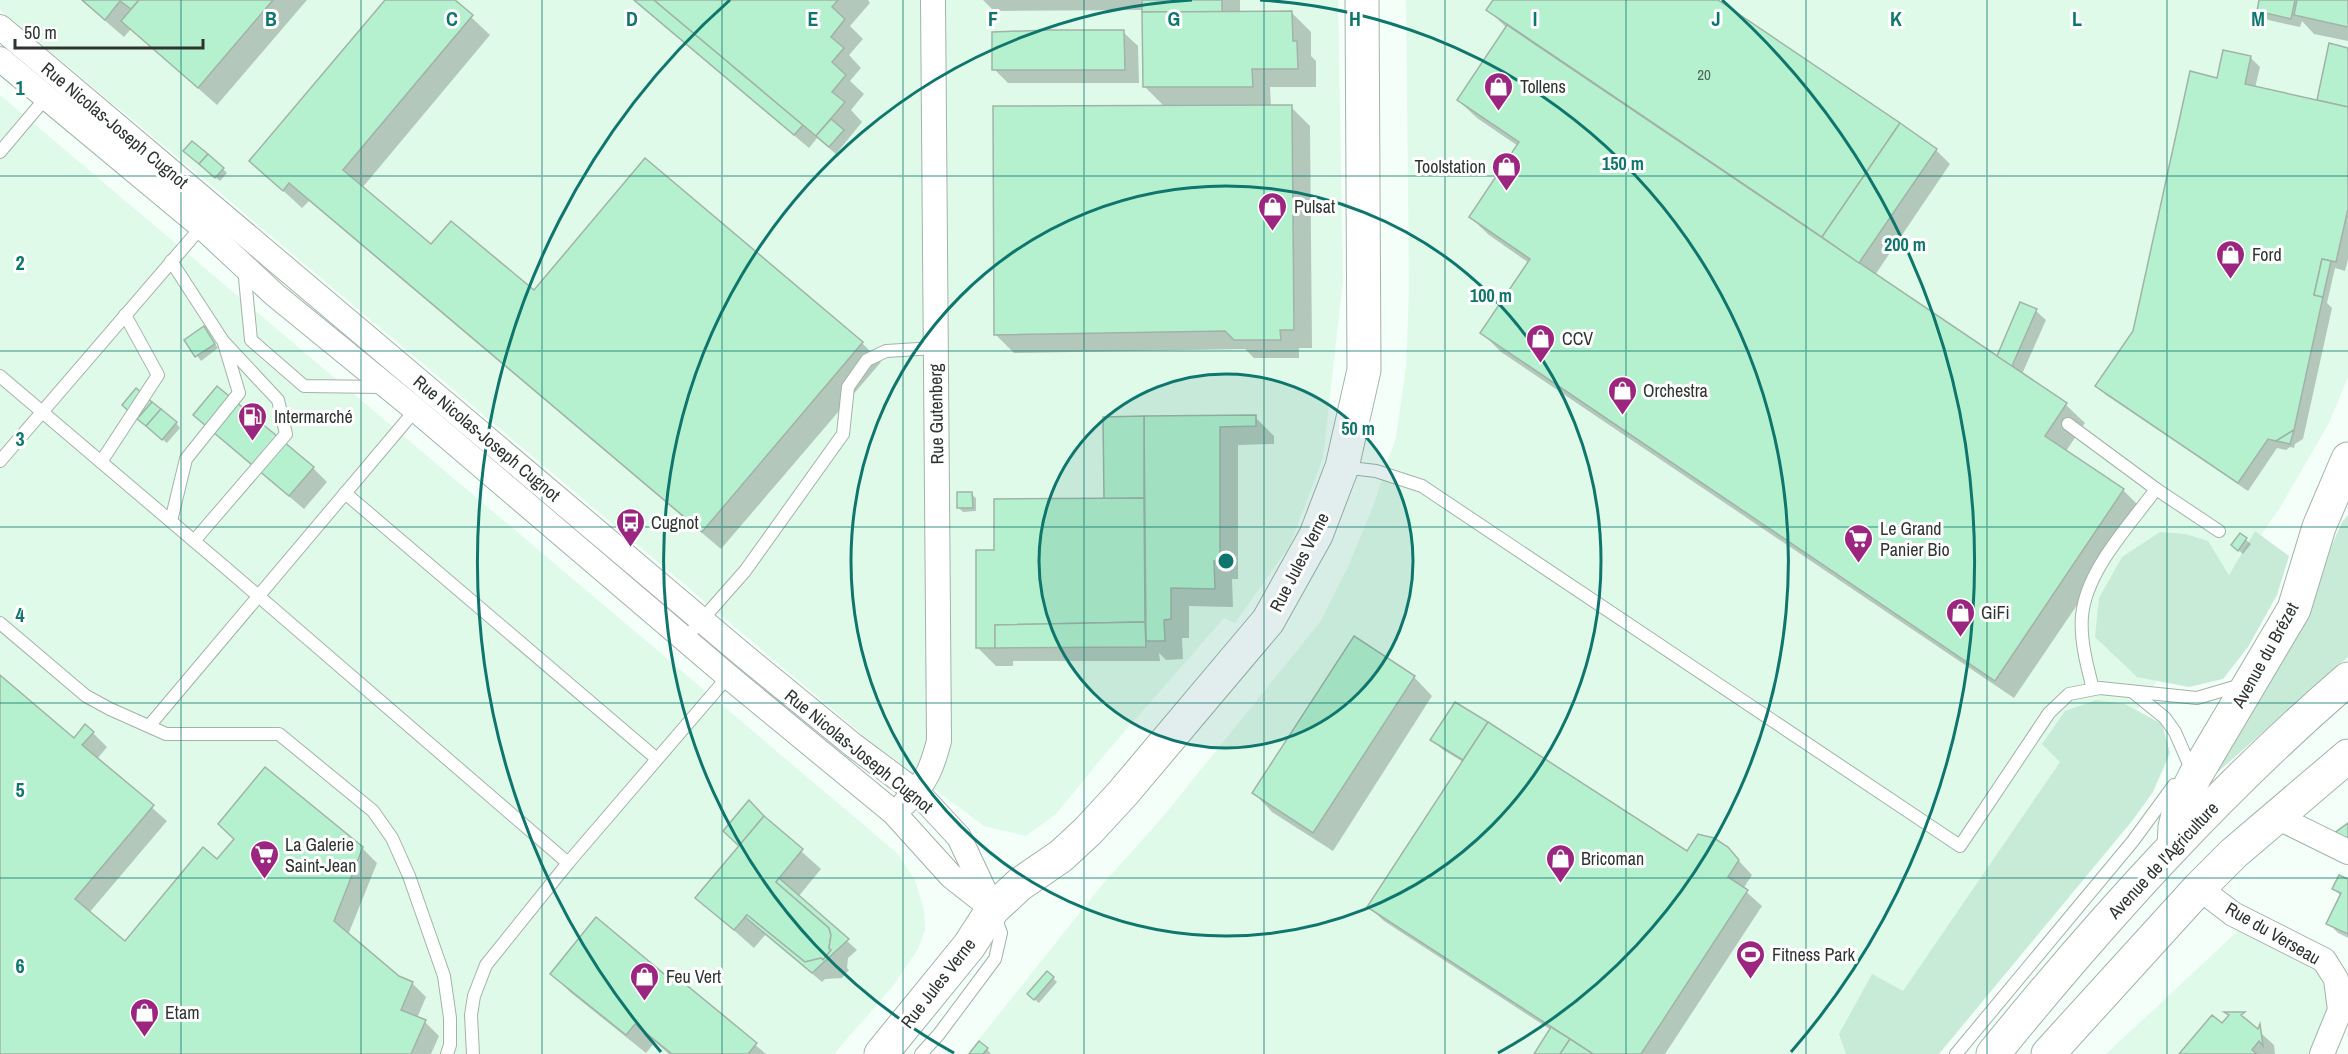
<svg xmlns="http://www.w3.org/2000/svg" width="2348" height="1054" font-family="'Archivo Narrow',sans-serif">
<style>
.built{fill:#e0faea}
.green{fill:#c8ebd7}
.shadow{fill:#0003}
.building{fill:#b6f1cf;stroke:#a1b3a8;stroke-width:1.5}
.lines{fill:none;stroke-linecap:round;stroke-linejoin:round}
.lane-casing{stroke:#a2b3a9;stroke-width:14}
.street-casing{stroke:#a2b3a9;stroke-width:26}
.secondary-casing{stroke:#a2b3a9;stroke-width:35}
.primary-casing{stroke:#a2b3a9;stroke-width:35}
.lane{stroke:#fff;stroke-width:12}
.street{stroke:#fff;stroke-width:24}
.secondary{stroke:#fff;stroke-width:33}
.primary{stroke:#fff;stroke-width:33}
.grid{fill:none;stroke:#0f766e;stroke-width:1.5;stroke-opacity:0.55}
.ring{fill:none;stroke:#0f766e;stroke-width:3}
.labels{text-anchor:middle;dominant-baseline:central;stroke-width:6;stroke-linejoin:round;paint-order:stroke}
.number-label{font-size:15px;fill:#506458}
.poi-label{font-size:18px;fill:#2e3531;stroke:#fff;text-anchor:start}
.street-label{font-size:18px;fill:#2e3531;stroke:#fff}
.grid-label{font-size:20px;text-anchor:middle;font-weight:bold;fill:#0f766e;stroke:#fff;stroke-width:6;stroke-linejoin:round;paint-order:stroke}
.centre{fill:#0f766e;stroke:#fff;stroke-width:3}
.ring-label{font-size:18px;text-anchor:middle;font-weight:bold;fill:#0f766e;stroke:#fff;stroke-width:6;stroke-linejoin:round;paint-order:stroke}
</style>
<rect width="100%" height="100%" fill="#f3fff8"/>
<g class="built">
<polygon points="0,0 1338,0 1343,280 1323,458 1290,545 1235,623 1224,618 1105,754 1056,814 1026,836 984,826 870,741 193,170 0,10"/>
<polygon points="1406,0 2348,0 2348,377 2329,423 2281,506 2251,550 2201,619 1893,1054 967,1054 1102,885 1161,819 1320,622 1347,569 1374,504 1396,437 1406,367 1409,289"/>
<polygon points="0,95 897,853 915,880 924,910 925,930 918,949 893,986 834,1054 0,1054"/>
<polygon points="2242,927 2318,964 2334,1010 2316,1054 2106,1054"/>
</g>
<g class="green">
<polygon points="2348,515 2348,657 2203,785 2305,605 2342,522"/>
<polygon points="2255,531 2289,556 2277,595 2248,647 2223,679 2189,687 2137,677 2095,637 2099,598 2122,557 2160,532 2186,534 2208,541 2229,575"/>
<polygon points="2096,700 2125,704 2162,724 2170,753 2153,792 2132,821 1939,1054 1846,1054 1839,1034 1872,974 1903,991 2060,762 2042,744 2065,711"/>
</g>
<g class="shadow">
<polygon points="81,0 307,0 217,105 131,29 124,37"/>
<polygon points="387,0 453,0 490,35 362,188 431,246 534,292 645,160 862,343 881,362 721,549 309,201 302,208 251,161"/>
<polygon points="633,0 868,0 870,3 850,26 863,39 849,55 861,68 850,81 864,94 851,110 862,122 836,154 817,138 809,148"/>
<polygon points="983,0 1240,0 1240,13 1292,13 1311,32 1311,56 1316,61 1316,87 1270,87 1271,107 1291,107 1310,126 1312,348 1299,348 1299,358 1254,358 1245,349 1014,353 996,335 1165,107 1145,87 1144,10 994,11"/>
<polygon points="1495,0 1717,0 1936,150 1950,164 1875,275 2003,362 2021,304 2036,311 2046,320 2022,374 2066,405 2085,423 2066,451 2123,490 2142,509 2014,698 1501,352 1482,333 1529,263 1489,235 1470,217 1518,146 1477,118 1458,100 1507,28 1488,10"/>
<polygon points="2261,0 2348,0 2348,41 2314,34 2302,21 2300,27 2268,20 2259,11"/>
<polygon points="1123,32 1138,46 1139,83 1008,83 994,69"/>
<polygon points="2330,45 2348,49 2348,259 2345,271 2335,268 2327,303 2332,308 2303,439 2295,444 2294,448 2290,447 2286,450 2277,448 2248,491 2106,395 2097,386 2135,332 2218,79 2250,57 2260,67 2255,88 2319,102"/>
<polygon points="189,155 223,169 227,173 220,181"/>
<polygon points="204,328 218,348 201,361 186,340"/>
<polygon points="128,410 176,423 180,428 167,443"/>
<polygon points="1255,417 1274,436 1274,444 1238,445 1238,579 1232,579 1233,607 1189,606 1189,638 1182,638 1183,659 1166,660 1159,653 1160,661 1013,661 1013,666 996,666 977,647 995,551 1105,500 1105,418"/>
<polygon points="209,429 313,468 327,482 304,509"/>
<polygon points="971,494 976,498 976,511 963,512 958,507"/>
<polygon points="2240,535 2251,544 2243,554 2237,549"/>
<polygon points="0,677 74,740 93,733 107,747 97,759 167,821 89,913 125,943 217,861 362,848 377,863 348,935 398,977 412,983 426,997 417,1018 425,1022 439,1036 431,1054 0,1054"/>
<polygon points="1414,677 1432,696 1333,851 1272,812 1254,793"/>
<polygon points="1487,723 1687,853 1727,848 1752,875 1743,889 1762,906 1665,1054 1536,1054 1551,1030 1384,921 1369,907 1463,762 1442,749 1432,740"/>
<polygon points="763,817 821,869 798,897 857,950 848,958 847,968 849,970 842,978 825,979 822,982 766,934 754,948 697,898"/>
<polygon points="2348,881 2348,938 2338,933 2328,923 2341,896 2334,889"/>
<polygon points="1047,973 1057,982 1039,1003 1033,998"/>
<polygon points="552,974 670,980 673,976 766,1054 669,1054 655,1042 646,1053 570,992"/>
<polygon points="2240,1014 2274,1045 2275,1054 2181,1054"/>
<polygon points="987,1049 991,1054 971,1054"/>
</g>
<g class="building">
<polygon points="82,0 139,0 131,9 120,1 105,20"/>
<polygon points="139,0 273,0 198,88 121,21"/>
<polygon points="385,0 455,0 473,15 343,170 431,244 451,221 534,290 645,158 863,342 702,532 289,183 283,191 249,161"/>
<polygon points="634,0 654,0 803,125 794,135"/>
<polygon points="654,0 838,0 832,7 845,19 831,37 844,48 832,62 846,75 832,92 845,102 816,136"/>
<rect x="1142" y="0" width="80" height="12"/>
<polygon points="1493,0 1718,0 1900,123 1822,237 1486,10"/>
<polygon points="2259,0 2295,0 2291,19 2257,11"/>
<polygon points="2297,0 2348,0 2348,27 2294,15"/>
<polygon points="1142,12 1292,11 1293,41 1297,41 1298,69 1252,69 1253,87 1143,87"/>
<polygon points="1507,25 2067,403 2045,436 2124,489 1995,681 1480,333 1530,259 1469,217 1519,142 1457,100"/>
<polygon points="1048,30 1124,30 1125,70 992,70 992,32"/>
<polygon points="2329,43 2348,48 2348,107 2317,100"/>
<polygon points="2223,50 2251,56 2245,84 2348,107 2348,209 2336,262 2322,259 2314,295 2323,297 2294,430 2276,441 2268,439 2238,483 2095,386 2133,331 2190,71 2217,78"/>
<polygon points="1292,105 1294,330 1280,330 1281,340 1234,340 1225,331 994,335 993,106"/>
<polygon points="831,119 844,130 829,147 816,136"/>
<polygon points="1900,123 1937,149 1859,263 1822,237"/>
<polygon points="192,141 208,154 199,164 183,151"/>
<polygon points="208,154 224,168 215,178 199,164"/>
<polygon points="2322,259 2331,261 2323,297 2314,295"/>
<polygon points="2020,302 2037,309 2012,366 1997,356"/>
<polygon points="204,326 215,344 195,357 184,340"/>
<polygon points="217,386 314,467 289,496 193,415"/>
<polygon points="136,388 152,402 137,419 122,405"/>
<polygon points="152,402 161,409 146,426 137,419"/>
<polygon points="161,409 177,422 162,440 146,426"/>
<polygon points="1256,415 1256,426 1220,427 1220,560 1214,561 1215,589 1171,588 1171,619 1164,620 1165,641 1146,641 1144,416"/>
<polygon points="1144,416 1144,498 1104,499 1103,417"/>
<polygon points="2294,430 2290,444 2276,441"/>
<polygon points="957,492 972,492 973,508 957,508"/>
<polygon points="1144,498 1145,622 995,625 995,648 976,648 976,550 994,550 994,499"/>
<polygon points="2240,533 2247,538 2238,551 2231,545"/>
<polygon points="1145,622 1146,647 995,648 995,625"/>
<polygon points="1354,636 1415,676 1313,833 1252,793"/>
<polygon points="0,675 74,738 85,724 94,732 82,745 154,805 75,899 125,941 203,847 217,859 234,839 218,824 265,767 363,847 334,921 399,976 413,982 401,1010 426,1020 411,1054 0,1054"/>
<polygon points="1455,702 1488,722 1463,760 1430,740"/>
<polygon points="1488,722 1687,851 1698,834 1714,838 1728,847 1739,860 1728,877 1748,890 1641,1054 1593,1054 1367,907"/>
<polygon points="749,800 764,816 739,846 723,831"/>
<polygon points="764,816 803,849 776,882 829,928 831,935 829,948 831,950 823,960 821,958 805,962 747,915 734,930 695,898"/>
<polygon points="2348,823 2348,842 2333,834"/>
<polygon points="2339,875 2348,879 2348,934 2326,924 2341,893 2332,889"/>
<polygon points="779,878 849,939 812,973 745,917 747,915 805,962 821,958 823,960 831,950 829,948 831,935 829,928 776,882"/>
<polygon points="596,917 669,978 673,974 757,1043 748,1054 672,1054 635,1024 626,1035 550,974"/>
<polygon points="1047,971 1054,977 1034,1000 1027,994"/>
<polygon points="2224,1012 2245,1012 2241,1015 2258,1029 2260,1024 2263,1046 2259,1041 2252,1050 2257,1054 2179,1054 2212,1015 2222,1023 2229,1015"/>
<polygon points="1551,1027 1570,1039 1560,1054 1534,1054"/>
<polygon points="1570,1039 1593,1054 1560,1054"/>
<polygon points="979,1041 988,1048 983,1054 969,1054"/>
</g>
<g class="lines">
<defs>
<g id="lane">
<polyline points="0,152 49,94"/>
<polyline points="171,261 223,341 278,400 286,434 194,541"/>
<polyline points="244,268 251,340 304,386 384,387"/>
<polyline points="0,376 227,569 568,863"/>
<polyline points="2068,424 2156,489 2219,531"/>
<polyline points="0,461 203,225"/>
<polyline points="101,462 158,375 125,315"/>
<polyline points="1342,467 1376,471 1422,486 1960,846 2049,713 2069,694 2100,688 2197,698 2241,685"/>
<polyline points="345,493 657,759"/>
<polyline points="171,521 186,459 239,393 224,343"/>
<polyline points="0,623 86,696 110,709 166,734 279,734 373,811 392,838 409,876 444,976 450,1018 450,1045 447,1054"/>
<polyline points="685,639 745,571 843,434 848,387 867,360 886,351 935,348"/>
<path d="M2093 689C2087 666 2080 640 2082 616 2086 570 2130 525 2156 489"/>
<polyline points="2133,692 2165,718 2175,732 2192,771"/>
<polyline points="149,726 417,408"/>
<polyline points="473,1054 471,1015 474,996 486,965 568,863 731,673"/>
<polyline points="921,1054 939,1034 995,959 1001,933 994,914"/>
<polyline points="1956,1054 2133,841 2174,785"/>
</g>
<g id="street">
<polyline points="0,27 743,655 853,745 920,795 959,837 993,909"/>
<polyline points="0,59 202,227 275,295 416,410 729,677 894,813 951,876 989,906"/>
<path d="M905 803C926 783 932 768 939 741L933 0"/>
<polyline points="2277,817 2348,852"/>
<polyline points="2199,888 2233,914 2324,960 2336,979 2340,1010 2322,1054"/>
</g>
<polyline id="secondary" points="881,1054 969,946 993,909 1020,884 1061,856 1088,831 1123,793 1268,621 1316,535 1342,467 1364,370 1362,0"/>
<g id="primary">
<polyline points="2174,846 2175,827 2180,806 2195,776 2294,609 2319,527 2348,459"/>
<path d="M1993 1054C2101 921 2217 792 2348 679"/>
<polyline points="2048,1054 2199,888 2234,853 2348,756"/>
</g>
</defs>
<use href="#lane" class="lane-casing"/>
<use href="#street" class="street-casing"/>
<use href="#secondary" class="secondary-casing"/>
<use href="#primary" class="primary-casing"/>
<use href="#lane" class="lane"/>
<use href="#street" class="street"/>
<use href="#secondary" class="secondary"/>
<use href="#primary" class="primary"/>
</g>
<path class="grid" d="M181 0V1054M361 0V1054M542 0V1054M722 0V1054M903 0V1054M1084 0V1054M1264 0V1054M1445 0V1054M1626 0V1054M1806 0V1054M1987 0V1054M2167 0V1054M0 176H2348M0 351H2348M0 527H2348M0 703H2348M0 878H2348"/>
<circle cx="1226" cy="561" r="187" fill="#0f766e" fill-opacity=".12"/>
<g class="ring">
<circle cx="1226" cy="561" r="187"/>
<circle cx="1226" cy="561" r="375"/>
<path d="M954 1053A562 562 0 0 1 1192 0M1260 0A562 562 0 0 1 1498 1053"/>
<path d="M661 1052A749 749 0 0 1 730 0M1722 0A749 749 0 0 1 1791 1052"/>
</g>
<defs>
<symbol id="shop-pin" viewBox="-11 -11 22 30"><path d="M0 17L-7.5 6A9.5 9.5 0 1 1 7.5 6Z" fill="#9b257f" stroke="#fff"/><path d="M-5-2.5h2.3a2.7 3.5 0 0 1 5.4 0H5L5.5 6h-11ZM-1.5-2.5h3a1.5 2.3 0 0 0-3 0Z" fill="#fff"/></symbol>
<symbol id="fuel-pin" viewBox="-11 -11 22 30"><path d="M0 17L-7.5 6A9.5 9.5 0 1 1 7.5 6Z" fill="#9b257f" stroke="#fff"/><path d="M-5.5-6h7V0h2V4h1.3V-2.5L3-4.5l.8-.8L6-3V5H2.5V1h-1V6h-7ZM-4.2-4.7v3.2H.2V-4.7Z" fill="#fff"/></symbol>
<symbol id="bus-pin" viewBox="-11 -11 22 30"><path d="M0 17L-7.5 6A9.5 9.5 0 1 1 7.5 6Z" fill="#9b257f" stroke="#fff"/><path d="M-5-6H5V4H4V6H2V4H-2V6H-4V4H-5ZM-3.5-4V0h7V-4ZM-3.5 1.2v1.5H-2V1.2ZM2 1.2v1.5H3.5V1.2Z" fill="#fff"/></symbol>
<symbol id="supermarket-pin" viewBox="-11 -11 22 30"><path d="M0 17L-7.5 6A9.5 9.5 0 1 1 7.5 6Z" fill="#9b257f" stroke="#fff"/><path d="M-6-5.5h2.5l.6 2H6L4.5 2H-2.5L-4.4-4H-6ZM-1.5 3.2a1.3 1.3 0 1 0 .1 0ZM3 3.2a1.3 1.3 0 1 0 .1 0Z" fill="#fff"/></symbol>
<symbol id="stadium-pin" viewBox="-11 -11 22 30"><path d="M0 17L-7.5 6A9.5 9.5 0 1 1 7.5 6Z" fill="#9b257f" stroke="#fff"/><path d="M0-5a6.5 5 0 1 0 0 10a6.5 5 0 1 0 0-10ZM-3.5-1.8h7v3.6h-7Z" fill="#fff"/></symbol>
</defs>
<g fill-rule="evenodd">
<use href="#shop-pin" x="1482" y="70" width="33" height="45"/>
<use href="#shop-pin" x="1490" y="150" width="33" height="45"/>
<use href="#shop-pin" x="1256" y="190" width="33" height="45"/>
<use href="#shop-pin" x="2214" y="238" width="33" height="45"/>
<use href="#shop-pin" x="1524" y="322" width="33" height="45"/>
<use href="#shop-pin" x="1606" y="374" width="33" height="45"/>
<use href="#fuel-pin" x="236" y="400" width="33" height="45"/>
<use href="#bus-pin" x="614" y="506" width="33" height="45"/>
<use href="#supermarket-pin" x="1842" y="522" width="33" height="45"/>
<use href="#shop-pin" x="1944" y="596" width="33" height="45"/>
<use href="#supermarket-pin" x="248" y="838" width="33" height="45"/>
<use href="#shop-pin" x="1544" y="842" width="33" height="45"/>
<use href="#stadium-pin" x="1734" y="938" width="33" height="45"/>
<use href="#shop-pin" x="628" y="960" width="33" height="45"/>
<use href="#shop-pin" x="128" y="996" width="33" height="45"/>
</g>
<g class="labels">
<g class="number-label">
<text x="1704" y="74">20</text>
</g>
<g class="poi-label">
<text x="1520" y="86">Tollens</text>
<text x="1486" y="166" text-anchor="end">Toolstation</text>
<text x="1294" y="206">Pulsat</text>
<text x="2252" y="254">Ford</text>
<text x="1562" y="338">CCV</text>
<text x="1643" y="390">Orchestra</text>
<text x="274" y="416">Intermarché</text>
<text x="651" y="522">Cugnot</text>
<text x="1880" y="528">Le Grand<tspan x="1880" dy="21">Panier Bio</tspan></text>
<text x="1981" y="612">GiFi</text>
<text x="285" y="844">La Galerie<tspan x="285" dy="21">Saint-Jean</tspan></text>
<text x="1581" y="858">Bricoman</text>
<text x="1772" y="954">Fitness Park</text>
<text x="666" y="976">Feu Vert</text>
<text x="165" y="1012">Etam</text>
</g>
<g class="street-label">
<text transform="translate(115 125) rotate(40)">Rue Nicolas-Joseph Cugnot</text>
<text transform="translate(936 414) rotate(-91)">Rue Gutenberg</text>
<text transform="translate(487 438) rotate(40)">Rue Nicolas-Joseph Cugnot</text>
<text transform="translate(1299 562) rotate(-63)">Rue Jules Verne</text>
<text transform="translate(2265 655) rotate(-61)">Avenue du Brézet</text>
<text transform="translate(859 751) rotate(39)">Rue Nicolas-Joseph Cugnot</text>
<text transform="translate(2163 860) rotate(-47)">Avenue de l'Agriculture</text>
<text transform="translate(2273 933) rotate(30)">Rue du Verseau</text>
<text transform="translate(938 983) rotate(-52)">Rue Jules Verne</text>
</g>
</g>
<g class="grid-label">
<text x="271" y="26">B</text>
<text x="452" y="26">C</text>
<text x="632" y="26">D</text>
<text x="813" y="26">E</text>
<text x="993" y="26">F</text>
<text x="1174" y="26">G</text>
<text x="1355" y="26">H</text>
<text x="1535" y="26">I</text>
<text x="1716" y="26">J</text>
<text x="1896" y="26">K</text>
<text x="2077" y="26">L</text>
<text x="2258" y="26">M</text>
<text x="20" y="95">1</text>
<text x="20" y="270">2</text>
<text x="20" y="446">3</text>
<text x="20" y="622">4</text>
<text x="20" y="797">5</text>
<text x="20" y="973">6</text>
</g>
<circle cx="1226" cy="561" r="9" class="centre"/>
<g class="ring-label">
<text x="1623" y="170">150 m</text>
<text x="1905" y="251">200 m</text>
<text x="1491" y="302">100 m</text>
<text x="1358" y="435">50 m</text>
</g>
<path d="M15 39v9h188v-9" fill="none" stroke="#2e3531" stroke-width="3"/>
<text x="24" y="39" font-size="18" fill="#2e3531" stroke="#ffffff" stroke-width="4.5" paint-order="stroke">50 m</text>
</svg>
